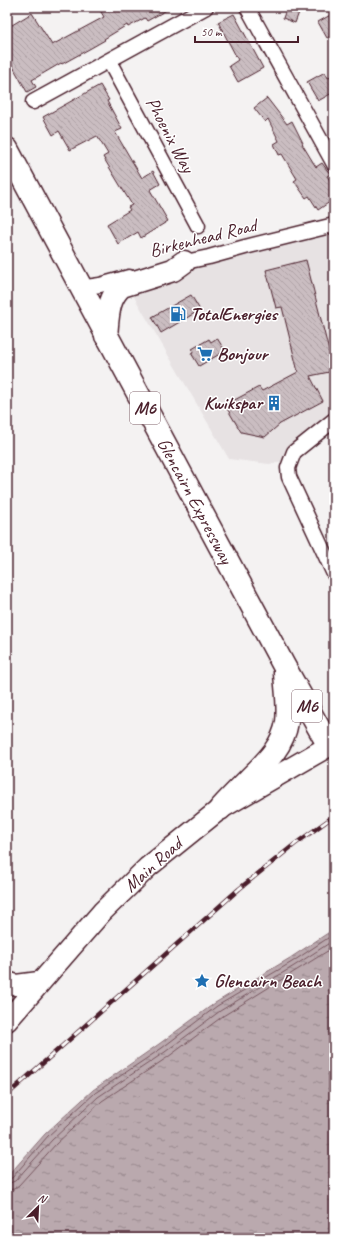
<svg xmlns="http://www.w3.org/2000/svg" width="341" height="1245" font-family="Caveat,sans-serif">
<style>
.built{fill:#e7e2e3}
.water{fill:url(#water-ripples);stroke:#8d727a}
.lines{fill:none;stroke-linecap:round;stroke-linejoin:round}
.shore{stroke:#77565f;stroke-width:1}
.building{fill:url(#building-back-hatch);stroke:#4a1f2b}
.minor-casing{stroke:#4a1f2b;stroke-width:17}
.secondary-casing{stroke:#4a1f2b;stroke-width:23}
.primary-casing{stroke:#4a1f2b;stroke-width:25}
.minor{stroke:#fff;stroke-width:14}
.secondary{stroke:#fff;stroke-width:20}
.primary{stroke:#fff;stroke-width:22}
.rail-casing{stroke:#4a1f2b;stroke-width:4.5}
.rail{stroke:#fff;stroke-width:3;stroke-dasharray:9;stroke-linecap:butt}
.labels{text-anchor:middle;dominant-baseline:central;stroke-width:3;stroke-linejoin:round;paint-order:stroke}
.shield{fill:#fff;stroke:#80626b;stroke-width:1}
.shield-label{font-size:18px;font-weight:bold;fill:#4a1f2b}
.street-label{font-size:19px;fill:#4a1f2b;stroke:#fff}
.poi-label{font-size:19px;font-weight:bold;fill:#4a1f2b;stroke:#fff;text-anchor:start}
</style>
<defs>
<pattern id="water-ripples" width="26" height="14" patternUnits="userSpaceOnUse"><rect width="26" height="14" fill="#baa9ae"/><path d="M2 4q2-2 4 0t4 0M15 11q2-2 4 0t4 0" fill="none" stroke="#99898e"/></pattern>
<pattern id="building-back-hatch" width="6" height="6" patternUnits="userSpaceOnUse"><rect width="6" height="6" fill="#cabdc1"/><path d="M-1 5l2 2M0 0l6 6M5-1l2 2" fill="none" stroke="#afa2a6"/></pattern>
</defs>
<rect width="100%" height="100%" fill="#f4f2f2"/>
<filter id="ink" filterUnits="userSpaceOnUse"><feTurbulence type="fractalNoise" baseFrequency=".025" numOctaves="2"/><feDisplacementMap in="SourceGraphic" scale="8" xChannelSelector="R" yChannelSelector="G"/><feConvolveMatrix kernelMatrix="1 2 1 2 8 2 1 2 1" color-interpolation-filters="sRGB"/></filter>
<g filter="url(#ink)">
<polygon class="built" points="334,225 334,420 290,461 269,464 229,459 123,278"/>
<polygon class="water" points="334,929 334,1238 7,1238 7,1177 45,1134 93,1090 159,1044 215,1003 290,958"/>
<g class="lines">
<g class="shore">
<polyline points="7,1179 12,1178 48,1136 95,1093 162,1048 217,1006 292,962 334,934"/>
<polyline points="7,1184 15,1181 52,1140 98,1097 165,1052 220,1011 294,966 334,940"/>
<polyline points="7,1190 14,1189 19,1185 56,1144 102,1101 168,1057 223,1016 334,947"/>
</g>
</g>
<g class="building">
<polygon points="98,7 172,7 147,21 145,18 128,27 127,25 104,39 105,40 91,48 62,64 61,63 32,80 36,87 27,92 7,56 7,28 32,13 52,45 104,17"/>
<polygon points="287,7 301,7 295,23 283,18"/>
<polygon points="334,13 334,34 327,38 318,22"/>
<polygon points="234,14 263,68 238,82 229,66 238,60 218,22"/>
<polygon points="325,72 328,78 334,75 334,92 318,101 307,82"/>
<polygon points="100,85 109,100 107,101 122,129 115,132 142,178 153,171 160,184 150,190 168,221 141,238 138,232 118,244 107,224 130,210 128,207 132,205 103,157 108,154 97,136 70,150 59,131 53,135 43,117"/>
<polygon points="267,98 287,124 292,121 303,143 302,144 316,167 322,163 330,174 327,176 334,186 334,199 318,210 309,196 306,198 294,181 297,179 282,154 279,155 274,144 279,141 268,119 265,122 254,108"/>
<polygon points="306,260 334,371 310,376 323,401 280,424 265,437 241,432 225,405 259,387 262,391 298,372 282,307 276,308 266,270"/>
<polygon points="191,295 200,310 161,333 152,317"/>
<polygon points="217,338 225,351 199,366 191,353 193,352 192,349 209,339 211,342"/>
</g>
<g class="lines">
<defs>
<g id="minor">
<polyline points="247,7 334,164"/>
<polyline points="109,61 198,226"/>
<polyline points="33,102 206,7"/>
<polyline points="176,264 209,257 245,247 334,225"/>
<polyline points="80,288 100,285 129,277"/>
<polyline points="334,420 294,452 288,468 289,477 334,574"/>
</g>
<g id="secondary">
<polyline points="7,982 16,985 39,982"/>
<polyline points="7,1021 102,912 148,867 220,809 329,746"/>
</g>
<g id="primary">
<polyline points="7,149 284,666 329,746 334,744"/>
<path d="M106 336C108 318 107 298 122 286L173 270 184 262"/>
<path d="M220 809C229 799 239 789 248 780 265 763 283 747 287 722 289 706 286 689 285 673"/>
</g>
</defs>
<use href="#minor" class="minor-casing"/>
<use href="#secondary" class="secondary-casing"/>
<use href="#primary" class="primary-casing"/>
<use href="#minor" class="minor"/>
<use href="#secondary" class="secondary"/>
<use href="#primary" class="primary"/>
<defs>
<polyline id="rail" points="7,1095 239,889 295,844 334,816"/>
</defs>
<use href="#rail" class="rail-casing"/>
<use href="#rail" class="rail"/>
</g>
</g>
<defs>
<symbol id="fuel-bare" viewBox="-9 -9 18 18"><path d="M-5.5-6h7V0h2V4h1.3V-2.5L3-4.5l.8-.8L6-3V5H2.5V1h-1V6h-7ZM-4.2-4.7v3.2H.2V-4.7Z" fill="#1f6fb2" stroke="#fff" stroke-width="2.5" paint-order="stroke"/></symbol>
<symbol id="supermarket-bare" viewBox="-9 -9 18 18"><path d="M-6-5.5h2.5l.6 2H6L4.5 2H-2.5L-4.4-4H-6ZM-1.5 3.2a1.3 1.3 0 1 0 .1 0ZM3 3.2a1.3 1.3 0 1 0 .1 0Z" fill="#1f6fb2" stroke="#fff" stroke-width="2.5" paint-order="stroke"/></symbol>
<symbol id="building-bare" viewBox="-9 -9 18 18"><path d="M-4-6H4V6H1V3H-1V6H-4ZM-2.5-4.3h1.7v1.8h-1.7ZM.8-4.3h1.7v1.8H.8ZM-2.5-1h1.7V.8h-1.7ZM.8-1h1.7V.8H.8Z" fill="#1f6fb2" stroke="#fff" stroke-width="2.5" paint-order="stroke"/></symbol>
<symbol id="sight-bare" viewBox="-9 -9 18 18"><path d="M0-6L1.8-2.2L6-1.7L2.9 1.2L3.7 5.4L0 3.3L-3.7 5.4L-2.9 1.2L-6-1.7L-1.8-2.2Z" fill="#1f6fb2" stroke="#fff" stroke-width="2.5" paint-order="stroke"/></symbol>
</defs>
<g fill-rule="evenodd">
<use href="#fuel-bare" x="167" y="303" width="22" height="22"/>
<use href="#supermarket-bare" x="194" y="343" width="22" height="22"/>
<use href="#building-bare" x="263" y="392" width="22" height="22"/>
<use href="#sight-bare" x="191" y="970" width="22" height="22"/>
</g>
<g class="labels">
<g class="shield">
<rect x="130" y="392" width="30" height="32" rx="3"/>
<rect x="292" y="690" width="30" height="32" rx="3"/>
</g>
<g class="shield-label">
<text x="145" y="408">M6</text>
<text x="307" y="706">M6</text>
</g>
<g class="street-label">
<text transform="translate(170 135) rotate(62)">Phoenix Way</text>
<text transform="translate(203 238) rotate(-14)">Birkenhead Road</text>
<text transform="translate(195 501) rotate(62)">Glencairn Expressway</text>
<text transform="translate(153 865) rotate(-42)">Main Road</text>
</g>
<g class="poi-label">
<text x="190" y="314">TotalEnergies</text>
<text x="217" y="354">Bonjour</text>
<text x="262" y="403" text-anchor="end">Kwikspar</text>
<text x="214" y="981">Glencairn Beach</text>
</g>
</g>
<rect width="341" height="1245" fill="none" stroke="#fff" stroke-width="24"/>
<rect x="12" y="12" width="317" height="1221" fill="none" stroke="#4a1f2b" stroke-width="1.5" filter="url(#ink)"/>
<g transform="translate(38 1207) rotate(24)" stroke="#ffffff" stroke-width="3" paint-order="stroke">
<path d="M0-3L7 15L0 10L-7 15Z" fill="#4a1f2b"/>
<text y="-6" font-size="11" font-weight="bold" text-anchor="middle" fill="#4a1f2b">N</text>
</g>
<path d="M195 36v6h103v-6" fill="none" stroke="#4a1f2b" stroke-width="2"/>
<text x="201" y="36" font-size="12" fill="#4a1f2b" stroke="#ffffff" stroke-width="3" paint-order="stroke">50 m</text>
</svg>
